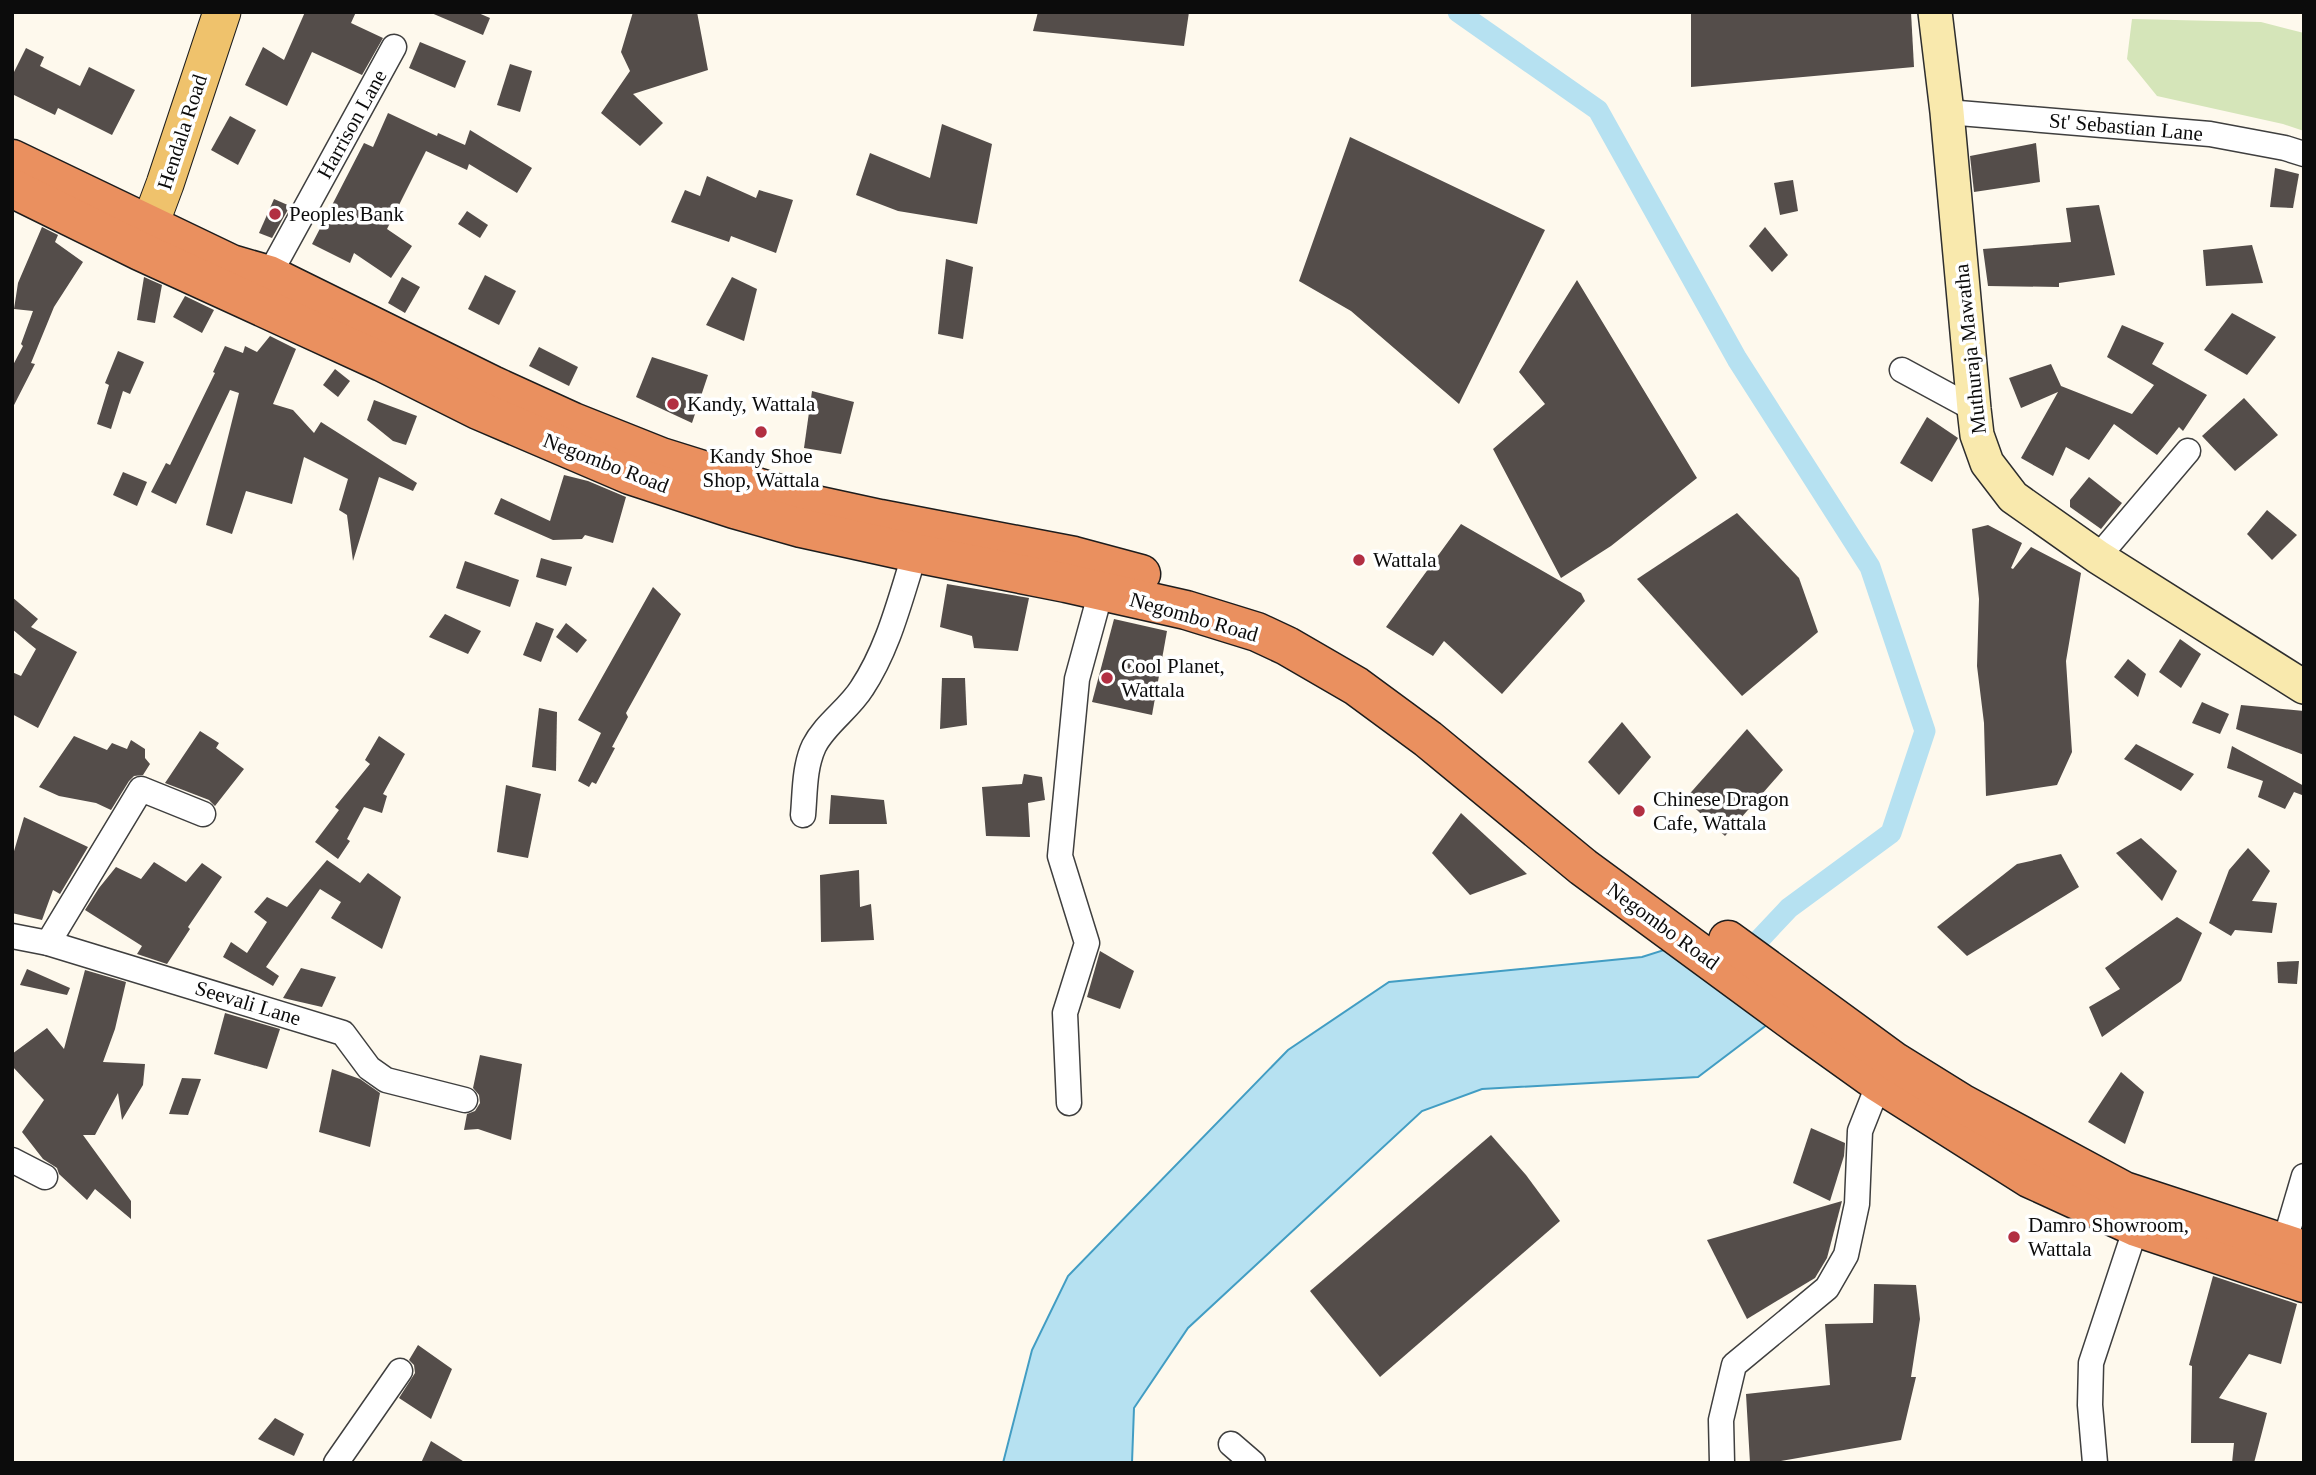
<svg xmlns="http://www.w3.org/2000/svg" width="2316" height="1475" font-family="Georgia,serif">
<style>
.green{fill:#d5e5b9}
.water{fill:#b6e1f1;stroke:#429dc3;stroke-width:2}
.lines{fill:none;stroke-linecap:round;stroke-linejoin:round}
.canal{stroke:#b6e1f1;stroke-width:21}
.building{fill:#544d4a}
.street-casing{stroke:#3f3f3f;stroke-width:27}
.secondary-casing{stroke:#2e2e2e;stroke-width:36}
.primary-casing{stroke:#1d1d1d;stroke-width:39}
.highway-casing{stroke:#1d1d1d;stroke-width:41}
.street{stroke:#fff;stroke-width:24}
.secondary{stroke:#f9e9ad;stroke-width:33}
.primary{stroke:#efc26c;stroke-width:37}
.highway{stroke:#ea905f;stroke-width:38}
.poi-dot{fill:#b22f42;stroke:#fff;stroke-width:2.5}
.labels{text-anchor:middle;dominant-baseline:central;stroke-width:7;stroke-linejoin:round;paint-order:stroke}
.street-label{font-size:21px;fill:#0c0c0c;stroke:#fff}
.poi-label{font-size:21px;fill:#0c0c0c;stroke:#fff;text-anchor:start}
</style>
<rect width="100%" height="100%" fill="#fef9ed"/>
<polygon class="green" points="2132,19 2261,22 2304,33 2304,131 2283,124 2157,96 2127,59"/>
<polygon class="water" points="1667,949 1768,1024 1698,1077 1482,1089 1422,1111 1188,1328 1134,1408 1132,1463 1003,1463 1032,1350 1068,1276 1288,1050 1389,982 1642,957"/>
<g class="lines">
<polyline class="canal" points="1458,12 1598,110 1737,359 1870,567 1925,731 1891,833 1789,908 1741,959"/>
</g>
<g class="building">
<polygon points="305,12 356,12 351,23 383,38 362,75 312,52 287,106 245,85 263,47 284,60"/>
<polygon points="429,12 476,12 490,18 483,35"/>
<polygon points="633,12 697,12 708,70 633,94 663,123 640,146 601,113 630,71 621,52"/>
<polygon points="1038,12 1189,12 1184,46 1033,31"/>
<polygon points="1691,12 1911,12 1914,67 1691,87"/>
<polygon points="420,42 466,61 455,88 409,68"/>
<polygon points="26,48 44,57 40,66 80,86 89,67 135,90 112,135 58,108 55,115 12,94 12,76"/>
<polygon points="510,64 532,71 520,112 497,105"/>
<polygon points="388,113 437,136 438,133 465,145 470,130 532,168 517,193 469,164 467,170 426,151 387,229 412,246 391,278 354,253 350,263 312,244 364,143 373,147"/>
<polygon points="230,116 256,130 238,165 211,150"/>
<polygon points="942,124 992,144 977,224 898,211 856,195 870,153 930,178"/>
<polygon points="1350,137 1545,230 1459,404 1351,311 1299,281"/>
<polygon points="2036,143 2040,182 1974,192 1970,156"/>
<polygon points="2275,168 2299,174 2293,208 2270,207"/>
<polygon points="707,176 756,198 759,190 793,200 776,253 731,236 729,242 671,222 685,190 700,196"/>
<polygon points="1793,180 1798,211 1780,215 1774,183"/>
<polygon points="274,199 290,206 272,238 259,233"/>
<polygon points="2099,205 2115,275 2059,283 2059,287 1988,286 1983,249 2071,242 2066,208"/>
<polygon points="467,211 488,225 480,238 458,224"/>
<polygon points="42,227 58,235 55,242 83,262 54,307 31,363 35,364 12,409 12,367 23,346 21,344 33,311 14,309 18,283"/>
<polygon points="1765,227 1788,255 1772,272 1749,246"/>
<polygon points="2252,245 2263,283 2206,286 2203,250"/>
<polygon points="946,259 973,267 963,339 938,334"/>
<polygon points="485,275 516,291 499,325 468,309"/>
<polygon points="144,277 162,285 155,323 137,320"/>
<polygon points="402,277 420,287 405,313 388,303"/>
<polygon points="732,277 757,289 744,341 706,325"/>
<polygon points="1577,280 1697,478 1611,546 1561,578 1493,449 1545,404 1519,372"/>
<polygon points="185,296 214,310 202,333 173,317"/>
<polygon points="2232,313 2276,337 2247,375 2204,350"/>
<polygon points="2122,325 2164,343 2152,364 2207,395 2183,431 2179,427 2157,455 2114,424 2089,460 2066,447 2053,476 2021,458 2058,392 2021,408 2009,378 2051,364 2061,386 2132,414 2154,385 2107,357"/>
<polygon points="270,336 296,349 273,404 293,410 314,433 321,422 417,483 413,491 379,477 353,561 347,515 339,510 348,479 304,457 292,504 246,491 232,534 206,525 239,393 230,390 176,504 151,492 166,463 170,465 215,373 213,372 225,346 243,353 245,346 257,352"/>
<polygon points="539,347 578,367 569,386 529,366"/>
<polygon points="118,351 144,362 130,394 123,391 111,429 97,424 109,385 105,383"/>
<polygon points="652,357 708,375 692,423 636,397"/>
<polygon points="335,369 350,381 338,397 323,385"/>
<polygon points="812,391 854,402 841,454 804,448"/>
<polygon points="2244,398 2278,435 2235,471 2202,436"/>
<polygon points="374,400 417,416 406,445 393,441 367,420"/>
<polygon points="1927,417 1958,438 1932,482 1900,463"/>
<polygon points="123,472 147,482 137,506 113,495"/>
<polygon points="564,475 588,481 626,497 613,543 585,535 582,539 553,540 494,514 501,498 550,521"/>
<polygon points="2089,477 2122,503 2101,529 2070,507 2070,500"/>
<polygon points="2267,510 2297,535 2272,560 2247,534"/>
<polygon points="1737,513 1799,578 1818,632 1742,696 1637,579"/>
<polygon points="1461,524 1581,593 1585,601 1502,694 1444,641 1433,656 1386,627"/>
<polygon points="1988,525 2022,543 2011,568 2013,569 2031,547 2081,573 2066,661 2072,752 2057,785 1986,796 1984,723 1977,666 1979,599 1972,529"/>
<polygon points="541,558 572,567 566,586 536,577"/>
<polygon points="465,561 519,580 510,607 456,588"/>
<polygon points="947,584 1029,598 1018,651 974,648 972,636 940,627"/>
<polygon points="653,587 681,614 626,713 628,717 612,747 615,748 596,784 592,782 589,787 578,781 601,733 578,720"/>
<polygon points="12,597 38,619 31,627 77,652 38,728 12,714 12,672 21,676 36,649 12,629"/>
<polygon points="445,614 481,631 468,654 429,637"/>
<polygon points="1114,619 1167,631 1152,715 1092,702"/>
<polygon points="536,622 554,629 541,662 523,655"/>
<polygon points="566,623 587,640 577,653 556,637"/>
<polygon points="2180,639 2201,654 2181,688 2159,672"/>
<polygon points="2128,659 2146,674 2138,697 2114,677"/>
<polygon points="942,678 965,678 967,725 940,729"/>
<polygon points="2202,702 2229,714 2220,734 2192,723"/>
<polygon points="2241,705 2304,711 2304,755 2236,729"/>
<polygon points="539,708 557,712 556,771 532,767"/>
<polygon points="1622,722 1651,757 1619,795 1588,762"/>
<polygon points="1747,729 1783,770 1725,836 1685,799"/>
<polygon points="200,731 219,743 216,748 244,769 215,806 209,800 165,783"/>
<polygon points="74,736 107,750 112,743 127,749 131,740 145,749 145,758 150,764 143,775 134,776 129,781 111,810 96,803 59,796 39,787"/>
<polygon points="379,736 405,754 383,794 387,796 382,813 364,807 347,839 350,841 338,859 315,842 339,810 335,807 370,764 365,760"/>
<polygon points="2136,744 2194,774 2181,791 2124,759"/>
<polygon points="2232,746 2304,786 2302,795 2294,792 2285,809 2258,797 2263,781 2227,768"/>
<polygon points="1024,774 1042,777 1045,800 1028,803 1030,837 986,836 982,787 1022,784"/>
<polygon points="506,785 541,794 528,858 497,852"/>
<polygon points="831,795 884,800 887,824 829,824"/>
<polygon points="1461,813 1527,874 1470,895 1432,853"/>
<polygon points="24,817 88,847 60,894 53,890 42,920 12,913 12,858"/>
<polygon points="2141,838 2177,871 2162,901 2116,853"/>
<polygon points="2248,848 2270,871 2252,901 2277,903 2272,933 2235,930 2231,936 2209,923 2229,870"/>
<polygon points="2061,854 2079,887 1967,956 1937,927 2017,864"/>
<polygon points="327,860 360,883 368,873 401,897 382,949 331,918 341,902 320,889 266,967 279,976 273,986 223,957 231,942 247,953 267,922 254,912 267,897 287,907"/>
<polygon points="154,862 186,882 202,863 222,877 188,927 190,929 167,964 137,954 142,946 85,910 99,888 116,867 141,879"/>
<polygon points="859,870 860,907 871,904 874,940 821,942 820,875"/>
<polygon points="2177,917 2202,933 2181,981 2102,1037 2089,1007 2120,989 2105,968"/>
<polygon points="1100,951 1134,971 1120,1009 1087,997"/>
<polygon points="2299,961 2297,984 2278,983 2277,962"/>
<polygon points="301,968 336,977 322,1007 283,998"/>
<polygon points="27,969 70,988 67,995 20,985"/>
<polygon points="85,970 126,982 115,1029 103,1062 145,1064 143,1085 122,1120 118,1093 95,1135 83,1135 131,1201 131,1219 95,1189 87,1200 59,1174 57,1168 43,1159 22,1132 44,1100 12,1066 12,1054 47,1028 64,1049"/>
<polygon points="225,1013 280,1029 267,1069 214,1054"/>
<polygon points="480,1055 522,1064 511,1140 478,1129 464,1130 467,1114 475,1111 480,1103 479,1095 473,1088"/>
<polygon points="332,1069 360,1079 380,1093 370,1147 319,1132"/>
<polygon points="2121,1072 2144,1092 2125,1144 2088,1122"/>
<polygon points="182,1078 201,1079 188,1115 169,1114"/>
<polygon points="1811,1128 1845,1143 1844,1156 1830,1201 1793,1183"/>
<polygon points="1491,1135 1526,1175 1560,1221 1380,1377 1310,1291"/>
<polygon points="1842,1201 1827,1258 1815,1278 1747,1319 1707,1240"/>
<polygon points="2213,1276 2297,1304 2281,1364 2249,1354 2219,1398 2267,1413 2254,1463 2232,1463 2234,1443 2191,1443 2192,1366 2189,1365"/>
<polygon points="1874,1284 1916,1285 1920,1319 1911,1377 1916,1377 1901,1440 1770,1463 1750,1463 1746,1394 1830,1385 1825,1324 1873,1323"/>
<polygon points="418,1345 452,1369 431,1419 399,1398 415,1373 414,1365 409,1360"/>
<polygon points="275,1418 304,1434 294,1456 258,1439"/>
<polygon points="431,1441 466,1463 421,1463"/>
</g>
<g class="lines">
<defs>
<g id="street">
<polyline points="1947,112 2210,134 2285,148 2304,154"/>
<polyline points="269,275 394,47"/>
<polyline points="1902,370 1974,409"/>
<polyline points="2098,557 2188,451"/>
<path d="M803 815C805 794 804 767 814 746 825 724 849 709 862 688 889 647 900 599 915 553"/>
<polyline points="12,936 48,943 343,1033 369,1068 386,1080 465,1100"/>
<polyline points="48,943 141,789 203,814"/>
<polyline points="1069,1103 1065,1013 1087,943 1060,856 1077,679 1104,580"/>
<polyline points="12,1160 45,1177"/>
<polyline points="2284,1244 2304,1176"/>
<polyline points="1231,1444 1253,1463"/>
<polyline points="336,1463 400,1371"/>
<polyline points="1722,1463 1721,1420 1734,1365 1827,1288 1846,1255 1857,1204 1860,1131 1879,1083"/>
<polyline points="2095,1463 2090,1405 2091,1363 2136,1227"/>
</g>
<polyline id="secondary" points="1935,12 1947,112 1974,409 1977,435 1987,463 2013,497 2098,557 2304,687"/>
<polyline id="primary" points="140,251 165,184 222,12"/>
<g id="highway">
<polyline points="12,159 231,264 269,275 492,385 573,422 661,457 811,504 880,519 1074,556 1141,574"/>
<polyline points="12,188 140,251 382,362 478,410 630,475 734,509 801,528 915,553 1066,583 1186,610 1257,632 1287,646 1356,686 1428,739 1583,867 1802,1028 1879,1083 2029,1178 2136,1227 2304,1283"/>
<polyline points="1728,940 1895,1062 1961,1103 2124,1191 2304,1250"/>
</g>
</defs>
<use href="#street" class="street-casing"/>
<use href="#secondary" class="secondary-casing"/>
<use href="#primary" class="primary-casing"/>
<use href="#highway" class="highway-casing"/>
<use href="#street" class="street"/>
<use href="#secondary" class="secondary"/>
<use href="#primary" class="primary"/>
<use href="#highway" class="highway"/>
</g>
<g class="poi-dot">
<circle cx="275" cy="214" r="7"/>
<circle cx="673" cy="404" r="7"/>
<circle cx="761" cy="432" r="7"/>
<circle cx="1359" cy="560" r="7"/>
<circle cx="1107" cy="678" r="7"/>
<circle cx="1639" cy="811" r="7"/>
<circle cx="2014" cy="1237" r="7"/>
</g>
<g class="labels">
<g class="street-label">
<text transform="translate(352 124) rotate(-61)">Harrison Lane</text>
<text transform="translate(2126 127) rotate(5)">St' Sebastian Lane</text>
<text transform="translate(182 132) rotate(-72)">Hendala Road</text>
<text transform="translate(1970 349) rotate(-96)">Muthuraja Mawatha</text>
<text transform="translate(606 463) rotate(21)">Negombo Road</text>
<text transform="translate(1194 617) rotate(16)">Negombo Road</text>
<text transform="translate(1663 926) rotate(36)">Negombo Road</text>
<text transform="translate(248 1003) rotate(17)">Seevali Lane</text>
</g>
<g class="poi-label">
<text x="289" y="214">Peoples Bank</text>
<text x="687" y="404">Kandy, Wattala</text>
<text x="761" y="456" text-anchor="middle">Kandy Shoe<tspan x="761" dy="24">Shop, Wattala</tspan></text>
<text x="1373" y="560">Wattala</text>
<text x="1121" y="666">Cool Planet,<tspan x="1121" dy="24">Wattala</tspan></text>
<text x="1653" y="799">Chinese Dragon<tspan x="1653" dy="24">Cafe, Wattala</tspan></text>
<text x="2028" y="1225">Damro Showroom,<tspan x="2028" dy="24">Wattala</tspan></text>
</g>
</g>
<rect width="2316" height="1475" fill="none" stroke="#0c0c0c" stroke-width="28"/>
</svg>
